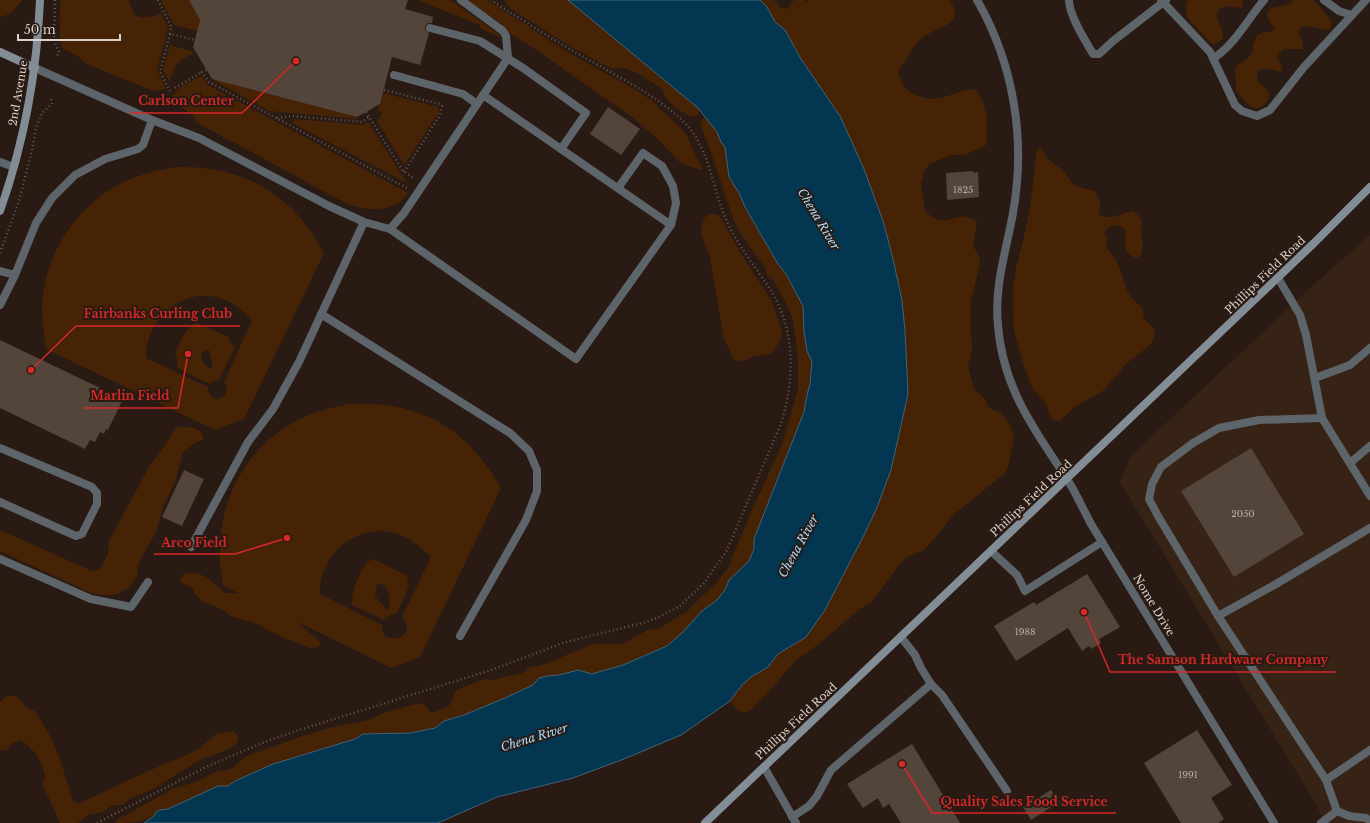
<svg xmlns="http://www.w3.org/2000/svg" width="1370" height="823" font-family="'Libre Baskerville',serif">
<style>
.built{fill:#362316;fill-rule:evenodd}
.green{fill:#472306;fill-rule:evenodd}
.water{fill:#033651;stroke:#446476}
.building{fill:#54453b}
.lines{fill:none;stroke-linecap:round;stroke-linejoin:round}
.path{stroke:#645750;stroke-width:2.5;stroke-dasharray:1 3;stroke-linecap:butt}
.lane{stroke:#5e656a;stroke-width:8}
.street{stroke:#5e656a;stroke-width:8}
.secondary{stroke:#828d96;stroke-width:8}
.labels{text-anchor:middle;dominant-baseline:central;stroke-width:4;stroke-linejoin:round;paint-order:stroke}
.number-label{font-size:9px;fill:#b8aea7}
.street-label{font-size:11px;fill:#dad1cb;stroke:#291b13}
.water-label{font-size:12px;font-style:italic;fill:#a8d9fb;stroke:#291b13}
.leader{fill:none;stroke:#d62828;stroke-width:1.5}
.callout-dot{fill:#d62828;stroke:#291b13;stroke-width:1.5}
.callout-label{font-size:12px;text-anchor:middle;font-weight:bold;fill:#d62828;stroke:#291b13;stroke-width:4;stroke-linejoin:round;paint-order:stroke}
</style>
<rect width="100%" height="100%" fill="#291b13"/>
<path class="built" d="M1370 235V823H1325L1317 806 1120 482 1131 456 1310 288ZM1251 448 1304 534 1234 577 1181 491Z"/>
<g class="green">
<path d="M0 0H22C16 8 10 16 0 17Z"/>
<path d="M61 0H129C132 12 134 20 148 17 153 16 156 16 161 13L168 28 157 71 166 89 153 91 85 63 79 57 64 49 59 40V39L63 45C59 37 58 28 62 19L59 24Z"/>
<polygon points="161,0 189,0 200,20 197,31 174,25"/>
<polygon points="417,0 450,0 497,33 504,39 480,28 480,25"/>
<polygon points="467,0 487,0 569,53 629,86 653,101 658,107 681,128 687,136 702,169 701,170 683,164 677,160 661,142 632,117 532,47 511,34 499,22"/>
<path d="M504 0H568L698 108 700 111 698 115 691 117C680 110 665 103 662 89L639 74 624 68 614 69 602 64 565 43 511 9Z"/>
<path d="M760 0H774L781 8 787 9 794 0H804L807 2 811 0H950C966 28 936 25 921 39 914 45 904 64 898 72 903 86 905 91 919 96 923 97 928 99 931 99 946 99 959 90 974 89 988 100 989 129 985 146L980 149 972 151 966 155H952L929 164 925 170 921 183 925 211 933 218 941 221 964 216 973 219 977 222 973 246 979 256 980 265 971 300 970 319 972 348 968 366 974 389 985 399 988 407 995 411 1001 413 1010 424 1014 438 1008 467 1004 474 953 515 934 539 924 550 907 557 899 565 871 603 861 608 819 644 795 661 772 688 751 710 743 713 738 710 730 701 742 685 751 677 768 667 778 654 790 648 844 572 863 537 891 470 908 394 907 366 905 331 902 300 893 259 884 224 864 169 840 116 801 59 785 30 775 22 767 7Z"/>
<path d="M1188 0H1243V5L1241 8 1227 6 1218 10C1214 20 1222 25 1223 34L1221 41 1214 44C1209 42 1206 38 1202 33 1191 22 1182 17 1188 0Z"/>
<path d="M1293 0H1313L1322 9 1332 23 1330 30C1320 30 1312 25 1301 27L1298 34 1302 40 1303 49H1284L1277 56 1283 70 1281 72C1272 70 1256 63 1257 80 1260 85 1266 87 1268 92 1272 101 1260 112 1251 107 1246 103 1241 96 1236 91L1235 68C1240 62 1246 61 1250 56 1254 51 1252 42 1258 35 1263 30 1270 35 1275 29 1273 25 1269 22 1268 18 1263 2 1286 11 1293 0Z"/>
<polygon points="170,45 194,52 176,64 169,82 163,70"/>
<path d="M201 76 208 85 408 193C398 209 379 211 362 208 341 203 320 189 301 179 266 160 231 141 196 122L194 116 172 101C173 88 192 81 201 76Z"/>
<polygon points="214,79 357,117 356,119 270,111 215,81"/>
<polygon points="383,93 438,107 439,112 404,165 376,119 380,119 382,112 378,111"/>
<path d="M705 117 717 132 721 142 725 147 729 177 739 193 745 207 778 264 786 274 794 289 803 306 804 331 807 351 812 362 810 384 807 395 804 412 754 539V549L749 561 729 580 725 590 717 600 702 611 683 632 667 646 623 665 592 674 578 670 559 675 548 676 539 678 533 685 505 698 464 715 444 721 435 728 411 733 363 734 355 739 273 764 235 781 228 786H218L168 809 160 810C146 823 135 823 115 823L118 819 173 789 198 781 215 772 231 769 245 757 255 753 303 736 333 727 369 720 384 713 419 703 425 705 430 712H435L449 706 456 690 484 679 492 680 519 674 525 672 530 667 540 666 593 644H623L647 630 658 629 686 612 719 580C724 571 731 568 732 557L753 508 782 444 798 390V358L793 319 783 297 773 280 767 275 766 269C757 257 741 236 735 223 722 190 714 156 700 124L702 119Z"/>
<polygon points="294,119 363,125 368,122 407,183 292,123"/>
<path d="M1042 148C1046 163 1055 162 1064 172 1069 177 1070 183 1077 186 1081 189 1089 189 1095 191L1100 201 1099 214C1111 222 1120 213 1132 211L1137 214 1142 221C1139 233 1144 242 1142 254L1137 258C1122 255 1126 241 1125 229L1118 225 1109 227 1104 233 1108 237 1106 247C1111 254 1117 261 1120 269 1126 286 1126 296 1142 307L1144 318 1155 331 1154 339 1149 346 1127 363 1103 391 1076 406 1059 421 1054 420 1049 414 1047 405 1032 388 1023 363 1014 331 1013 315V290L1016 268 1023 241 1030 208 1037 149Z"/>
<path d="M175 167C243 165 292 193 324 253L244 419 215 430 46 349C44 336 42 322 42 309 43 252 82 196 136 177 149 172 162 170 175 167ZM198 296C223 295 235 302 252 320L224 382C236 397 209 408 208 387L146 358C146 327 167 301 198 296Z"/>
<path d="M710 214H714L719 215 741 254 772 301 782 333 781 340 771 354C766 355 760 355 755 356 745 359 745 364 734 359L724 339 710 258 701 233 702 225 705 217Z"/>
<path d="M197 323 229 337 230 342 235 347 219 380H215L210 384 177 368 178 361 175 355C180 343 184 328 197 323ZM206 350H209L213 367 210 369C205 366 200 359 201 353Z"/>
<path d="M350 404C420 401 466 427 501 488L420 657 391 668 298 622C303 630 315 634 321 644L319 647 309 648 296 642 283 638 277 634 265 629 259 624 230 616 226 612 215 606 205 603 195 594C193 587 189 585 182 583L180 580 181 577 184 574 197 573 206 577 225 593H238L223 585C210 517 237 451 300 419 316 411 333 407 350 404ZM381 531C404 532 415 542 431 557L402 617C421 636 381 650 382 625L320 594C319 570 334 546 357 536 364 533 373 532 381 531Z"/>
<path d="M178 427C189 427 203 426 203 440L196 442 183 452 175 482 163 507 156 532 139 562 137 569 138 574C126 595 116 597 93 594L0 551V530L92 571 100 569 108 554 109 541 149 467 159 454 174 431Z"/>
<path d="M373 559 407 576C411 590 402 602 396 614L390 615 384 620 352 605C351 593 361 563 373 559ZM380 583C391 587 389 597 389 608L388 609H386L375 596 376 586Z"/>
<path d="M7 696H16L28 709 35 711 48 732 59 756 73 801 78 804 146 772 187 755 200 748 216 734 232 731 238 735V740L236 744 229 749 200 760 158 786 149 791 132 797 122 805H112L103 812 88 815 78 823H60L42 783 45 777C45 765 31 744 20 740L14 742 7 750H0V702Z"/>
</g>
<polygon class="water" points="568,0 760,0 767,7 775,22 785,30 801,59 840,116 864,169 884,224 893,259 902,300 905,331 908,394 891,470 876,510 863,537 825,610 806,637 778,654 768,667 751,677 742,685 730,701 681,735 624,759 573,778 497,797 438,823 144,823 154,816 156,812 160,810 168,809 218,786 228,786 235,781 273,764 355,739 363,734 411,733 435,728 444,721 464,715 505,698 533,685 539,678 548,676 559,675 578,670 592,674 623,665 667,646 683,632 702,611 717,600 725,590 729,580 749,561 754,549 754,539 804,412 807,395 810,384 812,362 807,351 804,331 803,306 794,289 786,274 778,264 745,207 739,193 729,177 725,147 721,142 717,132 698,108"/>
<g class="building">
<polygon points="189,0 408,0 405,9 433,17 432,23 428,23 425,26 425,30 429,33 420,65 392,57 380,104 357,117 212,79 193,47 200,20"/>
<polygon points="608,107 640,129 621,155 590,134"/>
<polygon points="973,171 973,173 978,172 979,197 947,200 946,173"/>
<polygon points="0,340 123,399 108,430 106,429 104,434 100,432 95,442 90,440 85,449 0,408"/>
<polygon points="1251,448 1304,534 1234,577 1181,491"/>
<polygon points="184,470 204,479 182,526 162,517"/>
<polygon points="1087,574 1120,627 1099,639 1101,643 1091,649 1089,646 1082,651 1068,628 1016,661 994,626 1034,602 1036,605"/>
<polygon points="1197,730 1232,785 1211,798 1224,819 1218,823 1181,823 1144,763"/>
<polygon points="912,744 960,823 901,823 889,804 883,808 878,798 863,808 847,784"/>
<polygon points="1051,790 1059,802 1031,820 1023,807"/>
</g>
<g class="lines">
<g class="path">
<polyline points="55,0 54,41 59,52 57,56"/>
<polyline points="158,0 171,26 170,34 195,40"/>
<polyline points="170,34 160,72 170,91"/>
<polyline points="206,70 202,72 209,82 386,177 407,188 408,187"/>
<polyline points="175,88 202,72"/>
<polyline points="384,90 440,104 442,106 440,115 404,172"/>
<polyline points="366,112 403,171 414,178 413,179"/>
<polyline points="277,118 292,116 362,122 369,117"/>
<polyline points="0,253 19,201 32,150 36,128 42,113 52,104 51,99"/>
<path d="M97 823 206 767 262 743 296 731 491 670 563 643 646 622 657 618 680 606 704 583 727 550 780 426C795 383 796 330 771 291 756 267 736 244 725 217 712 186 709 148 685 123 661 99 629 83 600 66 574 52 549 37 524 21 513 14 502 8 491 0"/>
</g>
<g class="lane">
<path d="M1069 0C1069 15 1085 40 1093 54H1099L1113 41 1166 0"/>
<polyline points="1161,0 1210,52 1235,105 1242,111 1257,116 1270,110 1304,67 1366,0"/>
<polyline points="1324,0 1339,11 1351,15"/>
<polyline points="430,28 480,41 523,68 586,113 561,149"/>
<path d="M1214 58C1236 43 1247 20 1264 0"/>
<polyline points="35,68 152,120 199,138 329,206 364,222 390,229 404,213 508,58 506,36 503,31 461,0"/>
<polyline points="394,75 463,94 477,104"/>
<polyline points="483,95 671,225"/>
<polyline points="0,162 14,167"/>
<polyline points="390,229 576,359 671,225 676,203 673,186 662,166 643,153 618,188"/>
<polyline points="0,271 15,275"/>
<polyline points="1278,278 1300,315 1306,335 1322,418 1370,496"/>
<polyline points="0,305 15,275 36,223 52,198 75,175 105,159 138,149 143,145 152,120"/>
<polyline points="321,314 510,433 529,451 537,470 537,491 526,520 460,636"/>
<polyline points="1315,378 1350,365 1370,348"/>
<polyline points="1322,418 1259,420 1219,428 1193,443 1161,467 1152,484 1149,499 1158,516 1218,616 1326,780 1337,811 1349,816 1366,818 1370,821"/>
<polyline points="0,448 92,487 97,493 97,504 82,534 76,536 0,502"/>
<polyline points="1350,463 1370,446"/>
<polyline points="191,547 248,442 273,409 299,362 364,222"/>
<polyline points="991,551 1017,575 1025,591 1102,542"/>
<polyline points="0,559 91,599 131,607 148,582"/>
<polyline points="1218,616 1276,584 1370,528"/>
<polyline points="931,684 942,695 1007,791"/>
<polyline points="1326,780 1370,750"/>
<polyline points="792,817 809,806 817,796 831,770 931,684 921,668 915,655 901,637"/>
<polyline points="1321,823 1337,811"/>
</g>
<g class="street">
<path d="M977 0C1014 64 1026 140 1013 213 1006 252 994 286 998 326 1001 362 1015 398 1034 428 1044 445 1056 462 1067 479 1076 493 1083 509 1091 524L1274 823"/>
<polyline points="764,767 796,823"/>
</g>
<g class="secondary">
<polyline points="0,52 35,68"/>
<path d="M0 211C24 143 37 72 40 0"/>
<polyline points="705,823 1314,243 1370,187"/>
</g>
</g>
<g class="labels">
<g class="number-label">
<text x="963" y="189">1825</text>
<text x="1243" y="513">2050</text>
<text x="1025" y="631">1988</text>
<text x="1188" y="774">1991</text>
</g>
<g class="street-label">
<text transform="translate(18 93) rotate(-80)">2nd Avenue</text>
<text transform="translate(1265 275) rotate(-44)">Phillips Field Road</text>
<text transform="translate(1031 498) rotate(-43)">Phillips Field Road</text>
<text transform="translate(1154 605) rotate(59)">Nome Drive</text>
<text transform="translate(796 721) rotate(-43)">Phillips Field Road</text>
</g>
<g class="water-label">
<text transform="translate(819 219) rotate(59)">Chena River</text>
<text transform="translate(798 546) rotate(-61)">Chena River</text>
<text transform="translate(534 737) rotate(-17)">Chena River</text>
</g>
</g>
<path class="leader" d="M296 61L242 113H130M31 370L76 326H240M188 354L178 408H83M287 538L235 554H154M1084 612L1110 672H1336M902 764L932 813H1116"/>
<g class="callout-dot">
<circle cx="296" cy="61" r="4"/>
<circle cx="31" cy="370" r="4"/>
<circle cx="188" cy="354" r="4"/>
<circle cx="287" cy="538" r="4"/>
<circle cx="1084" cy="612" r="4"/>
<circle cx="902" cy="764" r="4"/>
</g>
<g class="callout-label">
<text x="186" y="105">Carlson Center</text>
<text x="158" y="318">Fairbanks Curling Club</text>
<text x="130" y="400">Marlin Field</text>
<text x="194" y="547">Arco Field</text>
<text x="1223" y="664">The Samson Hardware Company</text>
<text x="1024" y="806">Quality Sales Food Service</text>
</g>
<path d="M18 34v6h102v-6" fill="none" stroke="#dad1cb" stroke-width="2"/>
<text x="24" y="34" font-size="12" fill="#dad1cb" stroke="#291b13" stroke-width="3" paint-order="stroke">50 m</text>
</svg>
